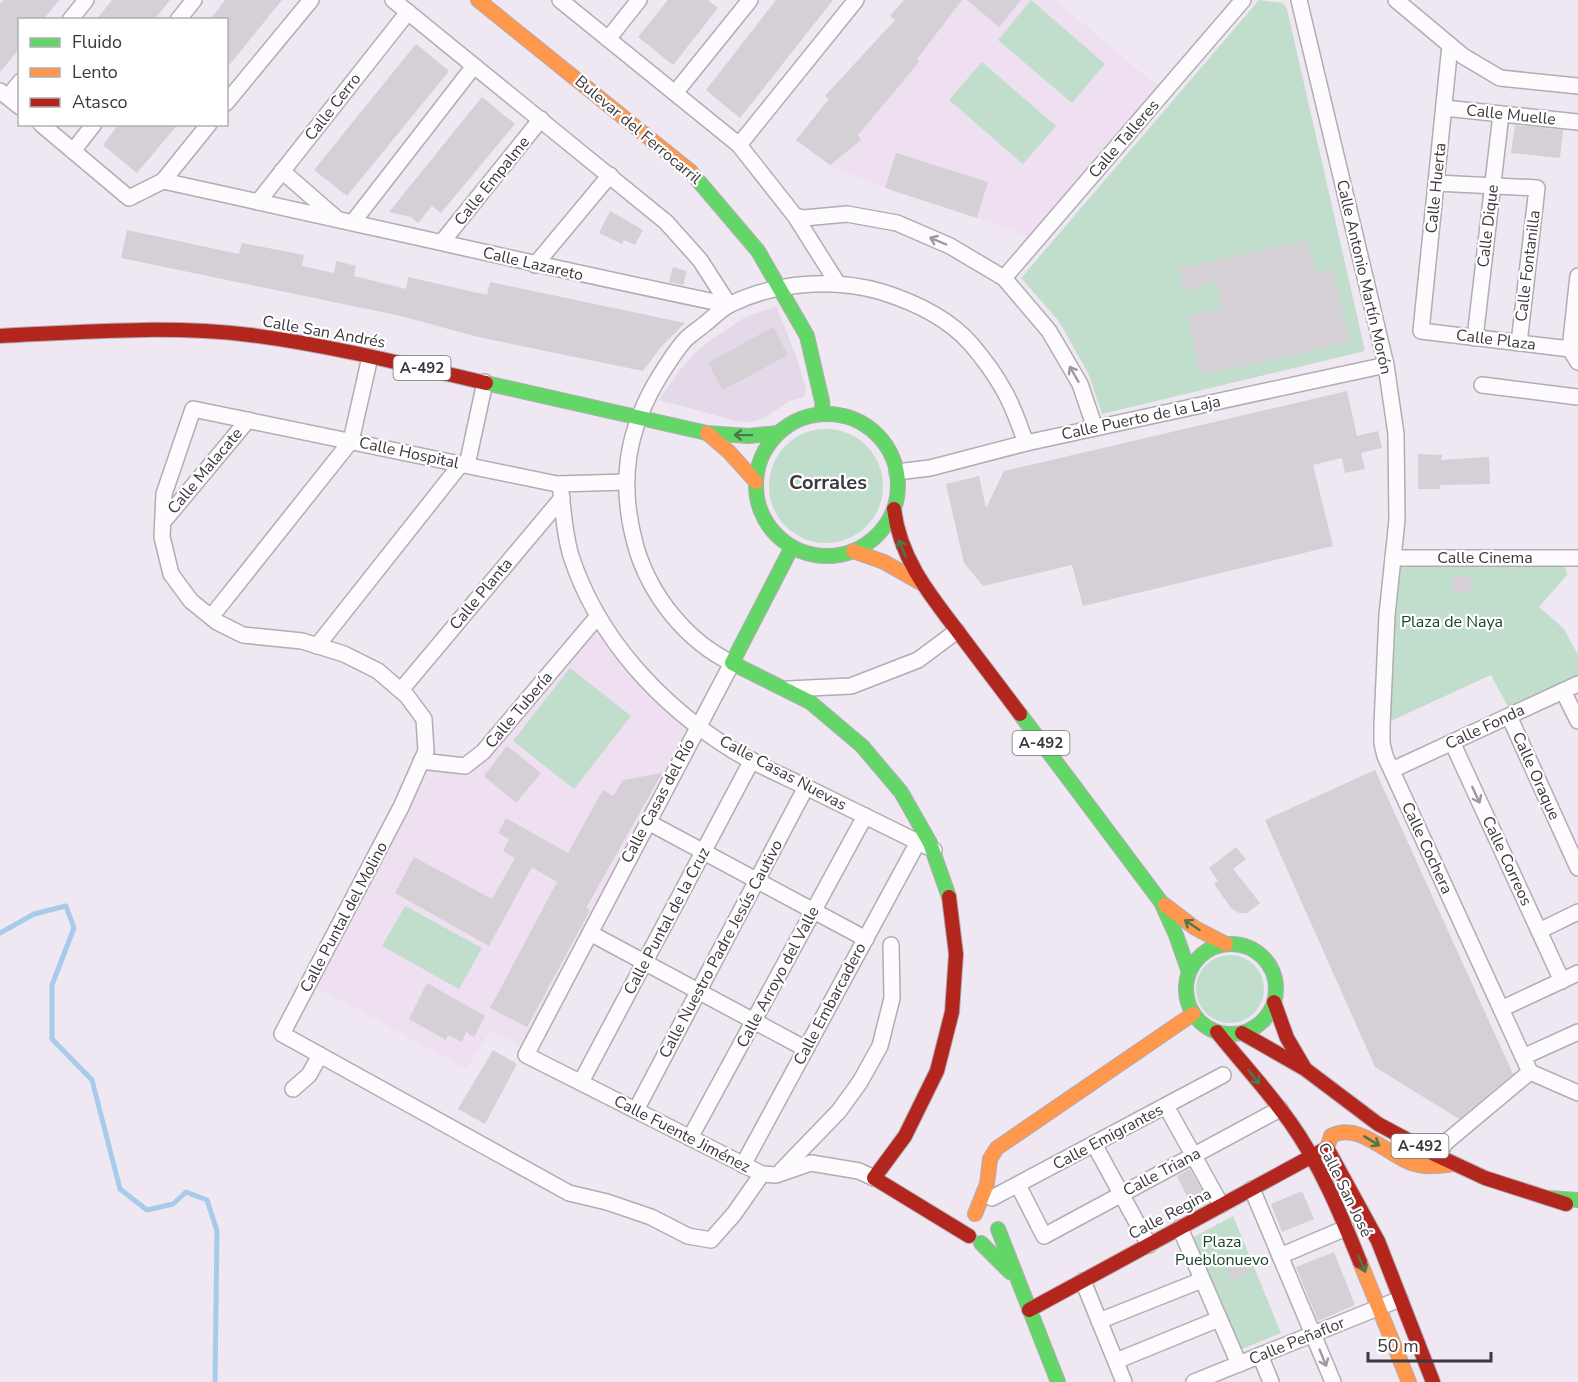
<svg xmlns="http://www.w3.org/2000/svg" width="1578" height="1382" font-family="'Nunito Sans',sans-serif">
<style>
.commercial{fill:#e3d9e8}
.built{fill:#eedff1}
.green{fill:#c1decc}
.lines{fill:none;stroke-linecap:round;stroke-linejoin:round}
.stream{stroke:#a7cbeb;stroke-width:5}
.building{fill:#d5cfd6}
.street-casing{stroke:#b2acb3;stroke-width:18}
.fast-casing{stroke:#b2acb3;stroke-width:16}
.slow-casing{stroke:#b2acb3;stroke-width:16}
.jam-casing{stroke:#b2acb3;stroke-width:16}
.street{stroke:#fdfbfd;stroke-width:15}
.fast{stroke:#63d668;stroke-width:14}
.slow{stroke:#ff974d;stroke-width:14}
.jam{stroke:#b3261e;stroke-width:14}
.oneway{stroke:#9d999e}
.oneway2{stroke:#4c774f}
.labels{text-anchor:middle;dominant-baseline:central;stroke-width:4.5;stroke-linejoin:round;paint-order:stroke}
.shield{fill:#fff;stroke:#777378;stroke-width:1.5}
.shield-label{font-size:15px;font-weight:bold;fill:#3d373e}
.street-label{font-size:16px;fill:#3d373e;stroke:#fff}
.park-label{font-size:16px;fill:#174328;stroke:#fff}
.quarter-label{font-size:20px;font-weight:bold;fill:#3d373e;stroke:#fff}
</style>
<rect width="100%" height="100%" fill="#efe7f1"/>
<polygon class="commercial" points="776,306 796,356 806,388 804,397 790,401 763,419 749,422 736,421 659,400 683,366 697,351 712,339 744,318"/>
<g class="built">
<polygon points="904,0 1055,0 1164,92 1037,239 977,218 885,188 833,167 796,140 829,100 825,96 895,20 890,16"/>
<polygon points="598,616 698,726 529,1049 490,1030 467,1069 309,983 421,761 464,766"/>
</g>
<g class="green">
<polygon points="1031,0 1105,64 1072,103 998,40"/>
<polygon points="1259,0 1283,3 1287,9 1365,351 1102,414 1088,373 1058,320 1021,278"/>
<polygon points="982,62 1056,126 1023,164 949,100"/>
<circle cx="826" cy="486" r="57"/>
<polygon points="1393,558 1564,558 1567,575 1539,607 1564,629 1578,655 1578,684 1512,714 1491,675 1382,725"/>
<polygon points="570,668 631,716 574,789 513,741"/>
<polygon points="405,906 482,948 459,989 382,946"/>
<circle cx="1230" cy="989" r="34"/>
<polygon points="1233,1216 1281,1333 1237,1351 1190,1239"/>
</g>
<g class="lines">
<polyline class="stream" points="0,933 34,914 66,906 74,928 52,985 52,1039 92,1080 120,1189 147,1210 173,1204 186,1192 207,1200 217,1231 215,1382"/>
</g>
<g class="building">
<polygon points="3,0 59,0 43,20 20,20 20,48 0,72 0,4"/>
<polygon points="112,0 170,0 154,20 96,20"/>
<polygon points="225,0 282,0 226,69 226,20 210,20"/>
<polygon points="668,0 708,0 718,8 673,65 638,37"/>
<polygon points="776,0 833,0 740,118 706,90"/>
<polygon points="904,0 962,0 917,59 919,62 858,135 861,140 830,165 796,140 829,99 825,96 895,20 890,16"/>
<polygon points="967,0 1021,0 999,27"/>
<polygon points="416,44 449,71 347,196 314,170"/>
<polygon points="482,97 515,124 441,213 432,206 418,223 411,217 389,212"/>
<polygon points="119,124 178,124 137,173 103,145"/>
<polygon points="1515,125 1563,130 1560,158 1511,153"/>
<polygon points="896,153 988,182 977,218 885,188"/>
<polygon points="610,211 643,230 635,245 624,240 622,244 599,233"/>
<polygon points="127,230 239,254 242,243 304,255 302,266 334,273 336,261 356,266 354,276 406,289 408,277 487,295 490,282 685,323 660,348 643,371 478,337 401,316 121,258"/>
<polygon points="1307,240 1316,272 1332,268 1350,342 1236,368 1235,367 1200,374 1188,316 1222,309 1216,282 1184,291 1179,269"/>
<polygon points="673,267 687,271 683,285 669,282"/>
<polygon points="773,327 788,355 723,390 708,363"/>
<polygon points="1347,391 1357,436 1378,431 1382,448 1361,453 1365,469 1345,473 1342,458 1313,465 1333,546 1083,606 1072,565 983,586 964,563 946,484 979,476 986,508 1004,471"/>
<polygon points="1418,454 1442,455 1441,460 1489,457 1490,484 1440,485 1440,489 1418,489"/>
<polygon points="1454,576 1471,576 1471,592 1452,592"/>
<polygon points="507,746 541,773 516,803 484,776"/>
<polygon points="1375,770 1513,1074 1459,1119 1375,1067 1265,820"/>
<polygon points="662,773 586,908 590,910 527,1027 490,1008 557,882 532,867 489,946 395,893 414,857 492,899 515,858 503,851 509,839 498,833 506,818 568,853 603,790 613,796 623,780"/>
<polygon points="1236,847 1246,859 1233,869 1260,903 1247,913 1239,913 1231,908 1214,884 1218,881 1209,868"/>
<polygon points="427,983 485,1016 474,1037 466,1032 462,1042 448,1035 446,1040 409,1019"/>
<polygon points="493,1050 517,1064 485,1124 458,1109"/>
<polygon points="1190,1169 1207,1199 1192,1207 1177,1176"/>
<polygon points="1302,1191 1314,1219 1282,1232 1271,1204"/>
<polygon points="1334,1252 1355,1305 1318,1321 1296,1267"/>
<polygon points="1241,1258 1242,1260 1249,1258 1253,1270 1232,1281 1225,1264"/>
</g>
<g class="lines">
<defs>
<g id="street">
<polyline points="393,0 666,222 700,260 729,305"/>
<polyline points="560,0 739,145 795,216 838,284"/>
<polyline points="1299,0 1386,365 1396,434 1397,520 1387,615 1382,725 1382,743 1385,756 1530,1072 1578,1093"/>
<polyline points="1396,0 1463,56 1500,78 1578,86"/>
<polyline points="70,20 86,0"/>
<polyline points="178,20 194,0"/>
<polyline points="608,39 639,0"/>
<polyline points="1450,45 1421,331 1570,349"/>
<polyline points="0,91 20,107"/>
<polyline points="675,93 750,0"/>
<polyline points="8,97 20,82"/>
<polyline points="226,103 311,0"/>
<polyline points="1444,108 1578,122"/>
<polyline points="41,124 129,198 163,181 209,124"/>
<polyline points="739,145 856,0"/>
<polyline points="73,151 94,124"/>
<polyline points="282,171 336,218"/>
<path d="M163 181C352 222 540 266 729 305"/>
<polyline points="1436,183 1537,188 1519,343"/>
<polyline points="258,202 408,12"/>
<polyline points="795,216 804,218 847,214 897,223 950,246 1004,278 1049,331 1080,384 1095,428"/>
<polyline points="353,222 474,66"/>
<polyline points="442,242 541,119"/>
<polyline points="535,265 610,175"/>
<polyline points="1578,276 1570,349 1578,362"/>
<polyline points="1004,278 1243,0"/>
<polyline points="1475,338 1501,114"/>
<polyline points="1482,385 1578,397"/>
<polyline points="467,465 485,382"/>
<polyline points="897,472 930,468 1026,443 1386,365"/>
<polyline points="626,482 557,484 193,409 164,494 162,537 171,574 191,601 217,622 243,635 302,641 344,654 378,671 407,696 424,719 426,751 401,807 282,1034 569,1193 607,1202 651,1217 688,1236 711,1240 734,1214 762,1174"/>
<path d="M560 484C563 508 564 533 571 556 598 639 661 706 734 751 759 766 786 777 812 790 853 810 893 830 934 850"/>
<polyline points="163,522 248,420"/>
<polyline points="1393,558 1578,558"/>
<polyline points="211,617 351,441 370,357"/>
<polyline points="317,646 461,464"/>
<polyline points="788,689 851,686 918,660 957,631"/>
<polyline points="401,690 562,498"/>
<polyline points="1563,691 1578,721"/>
<polyline points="1509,716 1578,868"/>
<polyline points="1452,742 1562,981"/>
<polyline points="421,761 465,766 483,752 598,616"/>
<polyline points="1392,770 1578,684"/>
<polyline points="648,822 866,939"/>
<polyline points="1539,931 1578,912"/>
<polyline points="590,933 806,1049"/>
<polyline points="1501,1009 1578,973"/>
<polyline points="1523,1057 1578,1032"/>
<polyline points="581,1082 752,760"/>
<polyline points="293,1089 309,1075 320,1055"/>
<polyline points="1166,1106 1221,1205"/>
<polyline points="636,1110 806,787"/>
<polyline points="690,1138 865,816"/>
<polyline points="1094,1144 1149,1245"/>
<polyline points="1438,1156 1445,1143 1530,1072"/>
<polyline points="743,1165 918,842"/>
<polyline points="782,1170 839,1111 860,1082 880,1046 892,998 891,945"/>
<path d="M874 1178 859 1171 811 1163 776 1175 762 1174 526 1055 732 663C686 641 650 595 636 547 618 483 626 430 661 374 668 363 676 350 685 340 691 334 699 329 706 323 714 317 722 308 731 304 776 282 834 278 882 292 914 302 949 319 971 344 982 357 995 374 1003 389 1013 405 1019 425 1026 443"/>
<polyline points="1018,1185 1044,1236 1280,1109"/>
<polyline points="1252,1189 1333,1382"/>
<polyline points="992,1198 1223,1075"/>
<polyline points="1180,1228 1239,1364"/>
<polyline points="1280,1256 1346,1228"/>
<polyline points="1083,1281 1124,1382"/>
<polyline points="1099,1321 1202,1280"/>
<polyline points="1260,1355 1271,1382"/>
<polyline points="1116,1361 1219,1319"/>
<polyline points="1194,1382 1400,1299"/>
</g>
<g id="fast">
<polyline points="690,171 758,251 807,336 822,401 823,414"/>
<polyline points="486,383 707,433 748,436 778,433"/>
<circle cx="827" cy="485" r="71"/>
<polyline points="792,547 732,663 810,702 862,746 901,792 930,843 949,897"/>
<polyline points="1020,714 1161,902 1176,935 1189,972"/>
<circle cx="1231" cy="989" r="45"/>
<polyline points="1548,1198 1578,1200"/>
<polyline points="998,1229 1058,1382"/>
<polyline points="981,1243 1010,1272"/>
</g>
<g id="slow">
<polyline points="478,0 690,171"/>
<polyline points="707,433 729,452 756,482"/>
<polyline points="853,551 884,562 921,583"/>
<polyline points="1165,905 1195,928 1226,944"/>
<path d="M1327 1148 1331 1136C1357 1121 1387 1154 1411 1163 1425 1168 1439 1166 1453 1164"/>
<polyline points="975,1214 987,1184 990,1159 997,1148 1193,1014"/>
<polyline points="1360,1262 1409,1382"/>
</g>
<g id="jam">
<path d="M0 336C83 332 167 325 250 335 329 345 408 365 486 383"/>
<path d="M894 509C900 559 930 595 959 633 979 660 1000 687 1020 714"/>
<polyline points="949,897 956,954 952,1012 937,1071 905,1136 874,1178 969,1236"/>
<polyline points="1274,1002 1287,1038 1304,1067"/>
<path d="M1217 1032C1241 1062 1268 1091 1290 1122 1320 1164 1341 1215 1360 1262"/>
<polyline points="1242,1033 1305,1069 1378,1124 1438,1156 1485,1178 1566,1204"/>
<polyline points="1327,1148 1378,1241 1433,1382"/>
<polyline points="1029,1310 1327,1148"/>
</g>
</defs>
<use href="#street" class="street-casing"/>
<use href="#fast" class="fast-casing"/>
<use href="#slow" class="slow-casing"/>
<use href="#jam" class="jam-casing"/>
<use href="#street" class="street"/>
<use href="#fast" class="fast"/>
<use href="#slow" class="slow"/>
<use href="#jam" class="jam"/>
</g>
<defs><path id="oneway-shaft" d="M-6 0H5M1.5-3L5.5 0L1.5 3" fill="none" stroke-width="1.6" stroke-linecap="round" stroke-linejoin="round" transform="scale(1.5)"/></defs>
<g class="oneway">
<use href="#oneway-shaft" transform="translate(938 241) rotate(-157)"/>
<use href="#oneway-shaft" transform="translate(1074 374) rotate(-120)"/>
<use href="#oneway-shaft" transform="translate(1476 795) rotate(65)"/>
<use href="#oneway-shaft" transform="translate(1323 1358) rotate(68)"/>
</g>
<g class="oneway2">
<use href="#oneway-shaft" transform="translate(743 435) rotate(-179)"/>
<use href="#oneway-shaft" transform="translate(902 548) rotate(-114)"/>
<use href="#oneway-shaft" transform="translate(1192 925) rotate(-146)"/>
<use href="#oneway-shaft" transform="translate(1254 1077) rotate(52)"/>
<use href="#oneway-shaft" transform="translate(1372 1141) rotate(31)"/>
<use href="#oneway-shaft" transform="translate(1362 1264) rotate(67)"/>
</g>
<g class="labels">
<g class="shield">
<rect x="393.5" y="356" width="57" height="24" rx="4.5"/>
<rect x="1012.5" y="731" width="57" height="24" rx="4.5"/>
<rect x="1391.5" y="1134" width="57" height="24" rx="4.5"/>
</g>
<g class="shield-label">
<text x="422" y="368">A-492</text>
<text x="1041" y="743">A-492</text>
<text x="1420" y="1146">A-492</text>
</g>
<g class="street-label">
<text transform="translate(333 107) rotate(-52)">Calle Cerro</text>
<text transform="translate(1511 115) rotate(6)">Calle Muelle</text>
<text transform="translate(638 130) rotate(40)">Bulevar del Ferrocarril</text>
<text transform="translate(1124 139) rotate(-49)">Calle Talleres</text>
<text transform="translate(492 181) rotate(-51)">Calle Empalme</text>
<text transform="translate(1436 188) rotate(-84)">Calle Huerta</text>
<text transform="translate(1488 226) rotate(-83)">Calle Dique</text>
<text transform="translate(533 264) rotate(13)">Calle Lazareto</text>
<text transform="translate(1528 266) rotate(-83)">Calle Fontanilla</text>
<text transform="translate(1364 277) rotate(77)">Calle Antonio Martín Morón</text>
<text transform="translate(324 332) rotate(10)">Calle San Andrés</text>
<text transform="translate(1496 340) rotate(7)">Calle Plaza</text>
<text transform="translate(1141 418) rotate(-12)">Calle Puerto de la Laja</text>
<text transform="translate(409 453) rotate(12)">Calle Hospital</text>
<text transform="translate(205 471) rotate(-50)">Calle Malacate</text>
<text x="1485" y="558">Calle Cinema</text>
<text transform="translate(481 594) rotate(-50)">Calle Planta</text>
<text transform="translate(519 710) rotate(-50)">Calle Tubería</text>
<text transform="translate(1485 727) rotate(-25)">Calle Fonda</text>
<text transform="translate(783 773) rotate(28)">Calle Casas Nuevas</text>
<text transform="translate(1536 776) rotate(66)">Calle Oraque</text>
<text transform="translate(658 801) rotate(-62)">Calle Casas del Río</text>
<text transform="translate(1427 848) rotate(65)">Calle Cochera</text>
<text transform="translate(1507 861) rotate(65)">Calle Correos</text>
<text transform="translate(344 917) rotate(-62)">Calle Puntal del Molino</text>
<text transform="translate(667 921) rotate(-62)">Calle Puntal de la Cruz</text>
<text transform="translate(721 949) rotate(-62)">Calle Nuestro Padre Jesús Cautivo</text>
<text transform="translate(778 977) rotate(-62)">Calle Arroyo del Valle</text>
<text transform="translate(830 1004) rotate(-62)">Calle Embarcadero</text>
<text transform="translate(682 1134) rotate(27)">Calle Fuente Jiménez</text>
<text transform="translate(1108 1137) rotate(-28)">Calle Emigrantes</text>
<text transform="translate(1162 1172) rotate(-28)">Calle Triana</text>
<text transform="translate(1345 1190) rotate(64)">Calle San José</text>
<text transform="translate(1170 1214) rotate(-28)">Calle Regina</text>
<text transform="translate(1297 1341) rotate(-22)">Calle Peñaflor</text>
</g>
<g class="park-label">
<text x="1452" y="622">Plaza de Naya</text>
<text x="1222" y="1242">Plaza<tspan x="1222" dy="18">Pueblonuevo</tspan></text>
</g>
<g class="quarter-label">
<text x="828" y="482">Corrales</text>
</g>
</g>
<rect x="18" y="18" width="210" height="108" fill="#ffffff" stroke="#b1afb2" stroke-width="1.5"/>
<rect x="30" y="38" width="30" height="9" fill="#63d668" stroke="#b1afb2" stroke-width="1.5"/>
<text x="72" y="48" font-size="18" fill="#3d373e">Fluido</text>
<rect x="30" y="68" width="30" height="9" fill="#ff974d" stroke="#b1afb2" stroke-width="1.5"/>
<text x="72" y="78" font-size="18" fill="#3d373e">Lento</text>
<rect x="30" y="98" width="30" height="9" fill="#b3261e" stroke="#b1afb2" stroke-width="1.5"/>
<text x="72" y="108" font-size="18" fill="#3d373e">Atasco</text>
<path d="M1368 1352v9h123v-9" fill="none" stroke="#3d373e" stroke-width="3"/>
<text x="1377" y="1352" font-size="18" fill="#3d373e" stroke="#ffffff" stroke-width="4.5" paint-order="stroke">50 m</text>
</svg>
